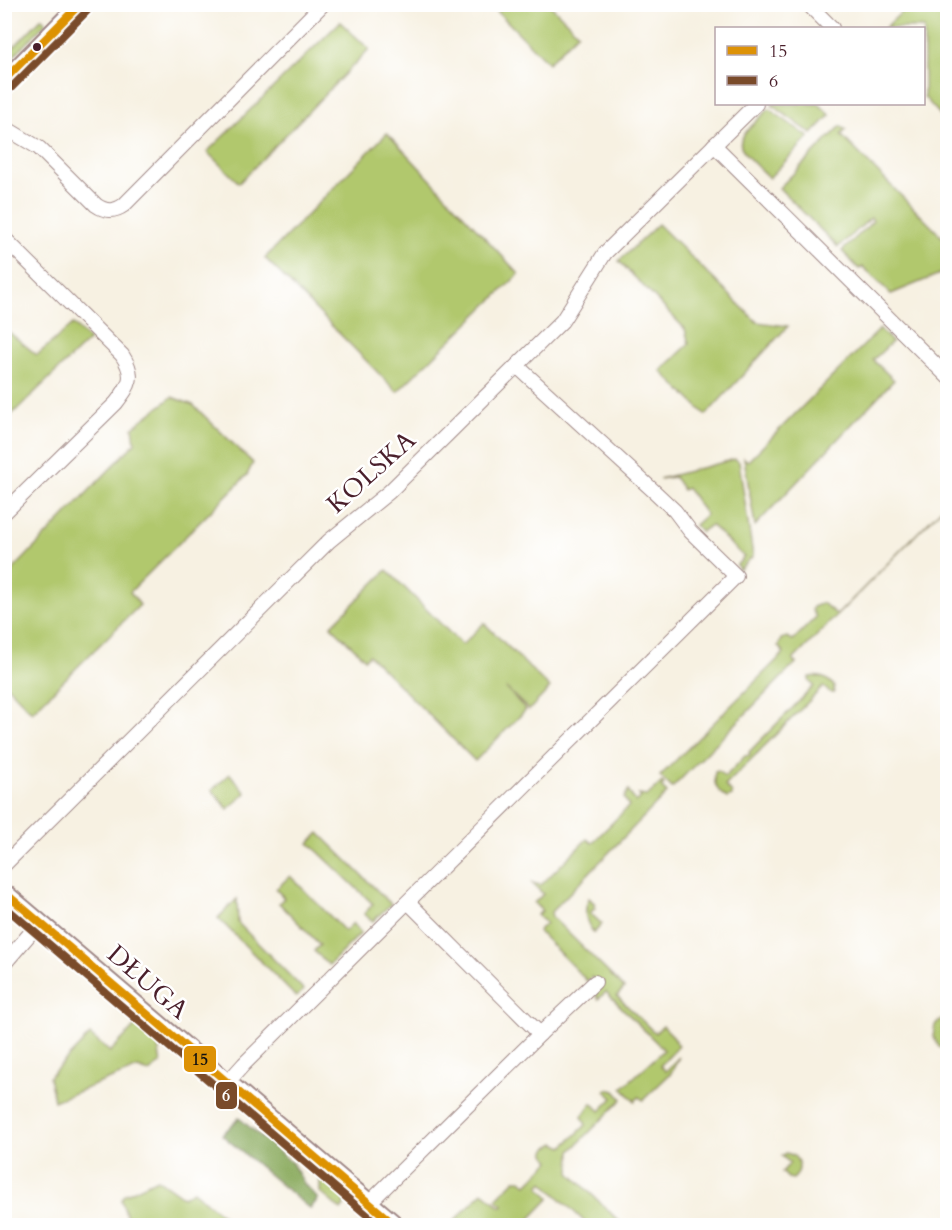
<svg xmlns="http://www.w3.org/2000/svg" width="952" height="1230" font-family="Cardo,serif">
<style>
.green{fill:#b1c86d;stroke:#7e744c;stroke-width:1.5}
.forest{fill:#8cac60;stroke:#6b6646;stroke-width:1.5}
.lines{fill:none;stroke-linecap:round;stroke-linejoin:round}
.minor-casing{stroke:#a08886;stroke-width:16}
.tertiary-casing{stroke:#a08886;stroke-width:20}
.minor{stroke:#fff;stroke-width:14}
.tertiary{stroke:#fff;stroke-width:16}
.bus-1-casing{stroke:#fff;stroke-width:12}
.bus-2-casing{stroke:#fff;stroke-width:12}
.bus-1{stroke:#dd9206;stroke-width:8}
.bus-2{stroke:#7a4b2a;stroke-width:8}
.bus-dot{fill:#4a1f2b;stroke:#fff;stroke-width:2}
.labels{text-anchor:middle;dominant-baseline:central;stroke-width:5;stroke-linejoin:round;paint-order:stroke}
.street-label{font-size:26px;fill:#4a1f2b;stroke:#fff}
.line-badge{stroke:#fff;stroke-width:2}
.badge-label{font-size:16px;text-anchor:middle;font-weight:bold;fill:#fff}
.pale-badge-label{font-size:16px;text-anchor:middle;font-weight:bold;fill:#111}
</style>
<rect width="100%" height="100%" fill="#fff"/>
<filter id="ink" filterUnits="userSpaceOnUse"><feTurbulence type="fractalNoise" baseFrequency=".0167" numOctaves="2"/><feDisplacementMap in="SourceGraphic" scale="12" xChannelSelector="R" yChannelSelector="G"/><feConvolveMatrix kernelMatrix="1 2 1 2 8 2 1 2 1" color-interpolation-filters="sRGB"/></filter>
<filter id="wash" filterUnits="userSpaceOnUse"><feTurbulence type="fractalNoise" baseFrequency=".008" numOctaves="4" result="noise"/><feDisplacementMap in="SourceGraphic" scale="24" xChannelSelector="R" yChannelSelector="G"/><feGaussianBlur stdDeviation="1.35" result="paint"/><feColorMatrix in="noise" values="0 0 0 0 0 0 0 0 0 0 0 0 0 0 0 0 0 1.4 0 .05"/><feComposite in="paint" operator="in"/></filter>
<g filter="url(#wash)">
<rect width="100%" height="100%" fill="#f7f1e2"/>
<g class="green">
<polygon points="910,4 947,5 947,122 924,97 924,28 885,28"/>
<polygon points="491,5 550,5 578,33 548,63"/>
<polygon points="42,18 46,23 5,65 5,56"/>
<polygon points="340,22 369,49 239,183 207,152"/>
<polygon points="774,104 819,104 830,115 812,134 772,105"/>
<path d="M769 109 809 137 769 178C731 141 731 146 769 109Z"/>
<polygon points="841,126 846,130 841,135 947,242 947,271 891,294 863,267 859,269 842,251 873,221 871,218 838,247 779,188"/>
<polygon points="387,133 519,274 397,392 265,258"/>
<polygon points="658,224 757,322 788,326 706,415 661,371 689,344 685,329 619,261"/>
<polygon points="73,324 89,340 5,421 5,329 37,355"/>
<polygon points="880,329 892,342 873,360 894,380 755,526 744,458 748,461"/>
<polygon points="172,397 193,405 253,463 247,475 130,592 140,605 32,712 5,684 5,578 135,443 133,427"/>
<polygon points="735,459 739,462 753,556 739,570 737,565 744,557 711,525 701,532 695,525 706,515 687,488 683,490 674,477 659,479"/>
<polygon points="947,503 793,660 796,663 672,788 660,776 784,653 778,646 781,639 787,637 793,640 816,617 812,610 813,607 823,603 837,615"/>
<polygon points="387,570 462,645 484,623 550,688 529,710 506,688 526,710 475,761 369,655 365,659 331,626"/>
<path d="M809 677C820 675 827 678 834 686V693H831L823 687 725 786 732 793V796L727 798C717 792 713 783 715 772L718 771 725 777 745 756 750 755 749 752 814 686 809 680Z"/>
<polygon points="230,774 246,793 228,809 212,790"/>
<polygon points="662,782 664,784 661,787 667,793 551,912 552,917 624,988 617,996 655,1033 663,1026 673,1036 678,1047 660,1066 666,1071 679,1057 671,1073 643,1100 639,1097 635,1101 622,1088 664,1050 606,992 598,999 595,994 601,986 592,977 587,981 538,931 546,923 537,915 542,911 534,903 543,894 532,883 541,885 587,839 592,843 629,806 624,798 628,791 636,802 641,797 639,795 647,796"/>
<polygon points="319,833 391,904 373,921 364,914 373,904 309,843"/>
<polygon points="290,876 345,931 353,923 361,933 329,965 314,951 320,945 279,903 284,898 276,889"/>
<path d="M589 898 595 904 594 906 595 908 590 913 602 924 594 933C585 922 583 911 589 898Z"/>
<polygon points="237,899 238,923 304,990 296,997 218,918"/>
<polygon points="944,1017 947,1017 947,1028 945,1026 942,1029 945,1032 947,1029 947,1037 946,1037 945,1041 947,1042 947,1050 939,1047 933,1036 935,1025"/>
<polygon points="137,1024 157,1041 161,1063 149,1072 138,1068 54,1101 49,1077 90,1035 110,1052"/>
<polygon points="607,1089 615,1091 622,1099 571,1151 570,1173 623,1225 588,1225 543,1182 539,1187 550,1198 524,1225 501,1225 498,1222 494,1225 450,1225 483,1192 501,1207 503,1205 496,1199 515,1180 521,1180 527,1184 550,1161 545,1154 548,1147 555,1143 563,1147 586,1125 582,1116 592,1103 600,1111 613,1098 605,1091"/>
<path d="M786 1153 793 1155C801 1162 801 1172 793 1179L788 1178 782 1172 790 1163 782 1156Z"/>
<polygon points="320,1178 344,1197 344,1206 341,1210 320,1192"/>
<polygon points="157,1179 183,1197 193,1191 234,1225 172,1225 169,1220 157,1225 130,1225 121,1200 124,1195"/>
</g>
<polygon class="forest" points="239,1118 292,1163 305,1185 318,1199 310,1209 222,1135"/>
</g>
<g filter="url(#ink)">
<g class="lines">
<defs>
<g id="minor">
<polyline points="808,4 832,28"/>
<path d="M4 127 39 148 96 205C106 212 114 212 124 205L323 4"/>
<polyline points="714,145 948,377"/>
<path d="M4 238 122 355C136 376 130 385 116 403L4 513"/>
<polyline points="4,865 329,541 389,492 562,321 605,253 756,104"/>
<polyline points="409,903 540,1034"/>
<polyline points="4,964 40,922"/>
<polyline points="227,1083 244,1064 736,576 690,531 675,511 656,493 517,366"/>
<polyline points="369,1203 540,1034 595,982"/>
</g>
<g id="tertiary">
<polyline points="4,81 80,4"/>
<polyline points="4,892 397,1226"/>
</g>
</defs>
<use href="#minor" class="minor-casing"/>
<use href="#tertiary" class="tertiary-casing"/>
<use href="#minor" class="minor"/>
<use href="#tertiary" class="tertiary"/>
<defs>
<g id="bus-1">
<polyline points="4,80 80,4"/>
<polyline points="4,892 396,1226"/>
</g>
<g id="bus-2">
<polyline points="11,88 87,11"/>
<polyline points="4,906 380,1226"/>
</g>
</defs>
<use href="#bus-1" class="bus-1-casing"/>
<use href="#bus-2" class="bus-2-casing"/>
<use href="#bus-1" class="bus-1"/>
<use href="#bus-2" class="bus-2"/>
</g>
</g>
<circle class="bus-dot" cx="37" cy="47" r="5"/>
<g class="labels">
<g class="street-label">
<text transform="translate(371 472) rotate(-42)">KOLSKA</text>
<text transform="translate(148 982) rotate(41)">DŁUGA</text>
</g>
</g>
<g class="line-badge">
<rect x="183" y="1045" width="34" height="28" rx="6" fill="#dd9206"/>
<rect x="215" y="1081" width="23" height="29" rx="6" fill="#7a4b2a"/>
</g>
<g class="badge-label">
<text x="226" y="1101">6</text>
</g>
<g class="pale-badge-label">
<text x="200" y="1065">15</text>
</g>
<rect width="952" height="1230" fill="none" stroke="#fff" stroke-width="24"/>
<rect x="715" y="27" width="210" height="78" fill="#ffffff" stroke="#b7a5aa" stroke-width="1.5"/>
<rect x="727" y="46" width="30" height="9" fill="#dd9206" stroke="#b7a5aa" stroke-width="1.5"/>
<text x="769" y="57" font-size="18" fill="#4a1f2b">15</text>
<rect x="727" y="76" width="30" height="9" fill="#7a4b2a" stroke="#b7a5aa" stroke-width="1.5"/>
<text x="769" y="87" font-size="18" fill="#4a1f2b">6</text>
</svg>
